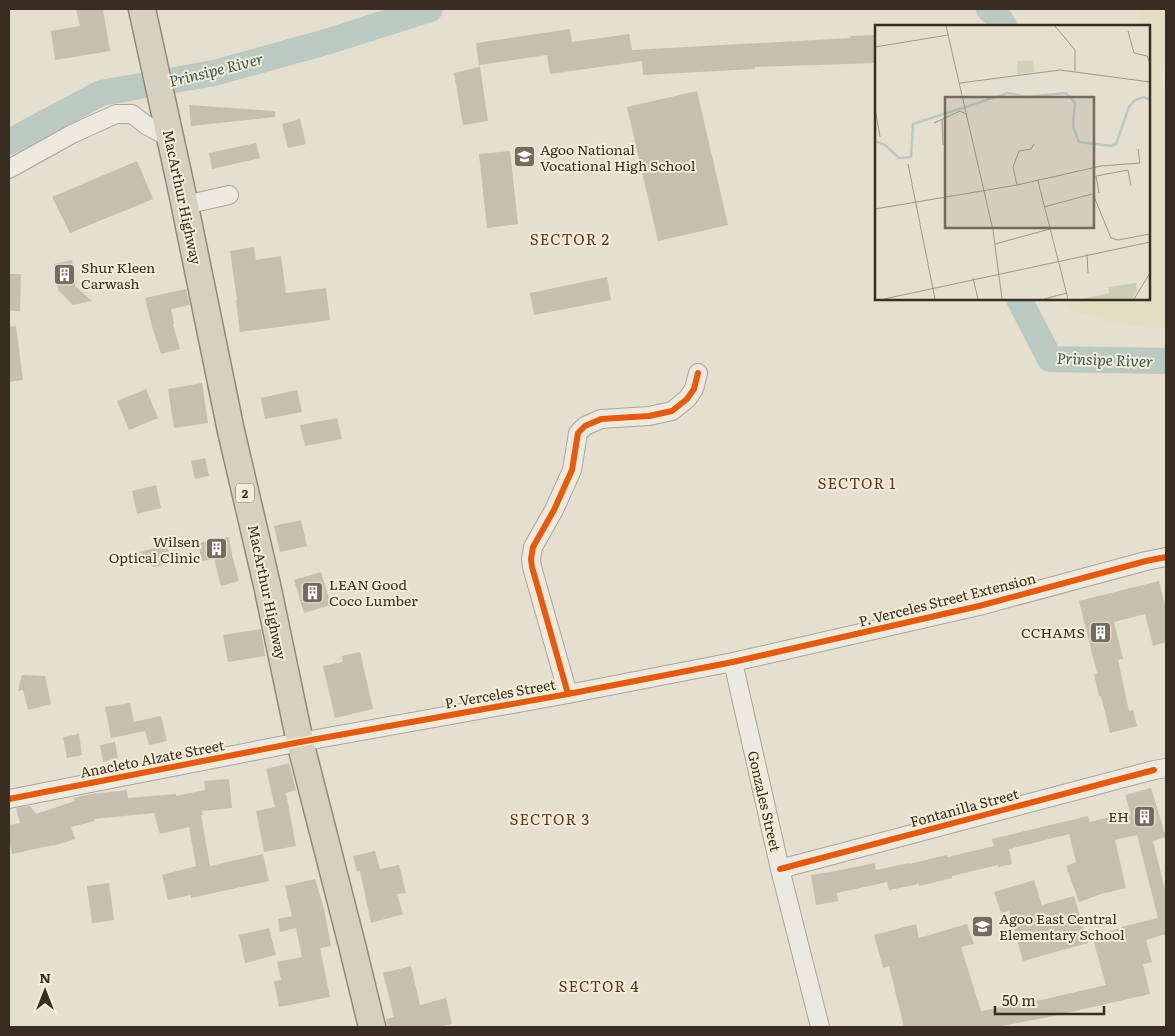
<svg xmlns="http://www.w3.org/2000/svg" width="1175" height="1036" font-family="Literata,serif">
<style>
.farmland{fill:#e2dec1}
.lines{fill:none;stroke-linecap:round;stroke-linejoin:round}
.river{stroke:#bac9c1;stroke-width:26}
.building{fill:#c7beb0}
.minor-casing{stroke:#a9a498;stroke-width:20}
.highway-casing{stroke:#8f897e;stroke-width:29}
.minor{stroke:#ece9e0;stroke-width:18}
.highway{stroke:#d6d0c0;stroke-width:26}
.cycleway-casing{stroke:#f4edd6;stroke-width:9}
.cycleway{stroke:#e8590c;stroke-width:6}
.labels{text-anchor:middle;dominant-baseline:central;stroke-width:4;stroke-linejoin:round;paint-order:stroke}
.shield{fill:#f4edd6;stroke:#706757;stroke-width:1}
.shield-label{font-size:12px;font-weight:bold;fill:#382d20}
.poi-label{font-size:14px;fill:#382d20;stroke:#f4edd6;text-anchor:start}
.street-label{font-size:14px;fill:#382d20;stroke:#f4edd6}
.water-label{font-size:15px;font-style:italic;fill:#315656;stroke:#f4edd6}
.neighbourhood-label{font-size:15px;letter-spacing:1px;fill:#613522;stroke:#f4edd6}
.inset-river{fill:none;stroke:#bac9c1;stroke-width:2.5}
.inset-road{fill:none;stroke:#9f9889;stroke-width:1}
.view{fill:#746b5d;fill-opacity:0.15;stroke:#746b5d;stroke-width:2.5}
.inset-edge{fill:none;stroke:#382d20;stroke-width:2.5}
</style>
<rect width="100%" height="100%" fill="#e4dfcf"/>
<polygon class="farmland" points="1139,9 1166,9 1166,66 1159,77 1166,90 1166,328 1165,329 1123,325 1071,311 1063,299 1149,299 1149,26 1140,26"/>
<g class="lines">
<g class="river">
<polyline points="989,9 999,18 1004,26"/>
<polyline points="9,142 101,93 214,73 326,42 430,9"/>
<polyline points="1019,299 1050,359 1166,361"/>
</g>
</g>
<g class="building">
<polygon points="76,9 103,9 110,51 55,60 51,31 80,26"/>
<polygon points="570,29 572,42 629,34 632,50 851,38 850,36 876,35 876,63 755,67 755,69 643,75 642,61 550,74 547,55 479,65 476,43"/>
<polygon points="480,67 488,121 463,125 454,73"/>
<polygon points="697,91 728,225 658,241 627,107"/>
<polygon points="189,105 275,111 275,117 191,126"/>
<polygon points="300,119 306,144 288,148 282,124"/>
<polygon points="256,143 260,158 212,169 209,153"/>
<polygon points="510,151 518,224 487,228 479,154"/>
<polygon points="137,161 153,199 70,233 52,197"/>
<polygon points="254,247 256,260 281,256 286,293 326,288 330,320 240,332 236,300 237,300 230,251"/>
<polygon points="72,260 75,286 92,301 73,305 58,290 54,264"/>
<polygon points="9,274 21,274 20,311 9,311"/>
<polygon points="607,277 611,300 534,315 530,293"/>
<polygon points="186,289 190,305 171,309 174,324 173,325 180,349 161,354 153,330 145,298"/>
<polygon points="16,326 23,380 9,382 9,327"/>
<polygon points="202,383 208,423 174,428 168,389"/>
<polygon points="146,389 158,418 129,430 117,401"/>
<polygon points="297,390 302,412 265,419 261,398"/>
<polygon points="337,418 342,439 305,446 300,425"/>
<polygon points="205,458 209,476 195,479 191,461"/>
<polygon points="156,485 161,508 137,514 132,491"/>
<polygon points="301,520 307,546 280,552 274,526"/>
<polygon points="229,537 232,555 239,581 221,586 214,559 202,561 198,543"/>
<polygon points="167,545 172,563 153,567 140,552"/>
<polygon points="321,572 331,605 304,613 294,580"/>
<polygon points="1159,581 1166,610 1166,642 1153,646 1145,614 1114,622 1123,659 1118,660 1129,711 1133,710 1137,726 1110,733 1101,696 1099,696 1094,674 1097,673 1079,601"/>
<polygon points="261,629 265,656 228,662 223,635"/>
<polygon points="360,652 373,709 335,718 323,666 343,662 342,656"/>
<polygon points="22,675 45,676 51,704 28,710 23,690 18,691"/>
<polygon points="130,703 134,722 161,716 167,741 149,745 145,731 111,738 105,707"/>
<polygon points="79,734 82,755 67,758 63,737"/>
<polygon points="115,742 118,758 103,762 100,745"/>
<polygon points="289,763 296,790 286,793 296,846 264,852 256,811 275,807 266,769"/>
<polygon points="229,779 232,808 202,811 203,815 201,815 210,866 263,854 269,881 191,898 191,895 168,900 162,875 196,866 189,827 160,834 154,813 94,819 95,821 71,827 75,839 53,846 53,845 12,854 9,839 9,825 20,823 16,808 30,806 36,814 75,801 74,798 92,794 127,790 128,798 176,794 176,796 205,790 204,781"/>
<polygon points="1151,788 1166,837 1153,841 1166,894 1166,935 1162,935 1146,940 1152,962 1143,964 1150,994 1049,1017 997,1027 904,1027 889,966 883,968 874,935 916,924 919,938 967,924 974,944 961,947 981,1011 1041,1000 1106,985 1092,936 1121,928 1121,927 1158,918 1137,835 1115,840 1126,888 1101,894 1079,902 1066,866 1076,862 1069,834 1009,849 1012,864 998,867 998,865 952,876 952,878 919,886 919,884 889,890 887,882 837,893 838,901 816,905 811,875 836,871 875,863 876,870 909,863 909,864 947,855 948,857 994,846 992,839 1088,816 1090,822 1130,812 1125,795"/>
<polygon points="375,851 380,869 399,865 406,893 397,894 403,914 371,923 360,871 357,872 353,856"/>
<polygon points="315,879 324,909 331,946 320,948 330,997 279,1007 274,981 281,980 277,962 302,957 296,928 280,932 278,919 292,916 285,886"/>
<polygon points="1034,880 1042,905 1074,896 1088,943 1023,961 1009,911 1001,913 994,892"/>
<polygon points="109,883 114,920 92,923 87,886"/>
<polygon points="269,928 276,955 245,963 239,935"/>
<polygon points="411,966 420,1005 446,998 452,1024 438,1027 387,1027 386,1019 394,1017 383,973"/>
</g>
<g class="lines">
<defs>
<g id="minor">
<polyline points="9,169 72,134 116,114 132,114 146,125 170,138"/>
<polyline points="185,205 229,195"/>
<polyline points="733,662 780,869 820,1027"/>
<polyline points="568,694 532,567 531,559 533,547 554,510 572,470 578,433 585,426 601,419 649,416 672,411 687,399 694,389 698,373"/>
<polyline points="9,799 300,742 568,694 733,662 979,606 1146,561 1166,557"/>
<polyline points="780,869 1154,770 1166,768"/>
</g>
<polyline id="highway" points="142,9 181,187 231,431 267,585 300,742 352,945 372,1027"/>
</defs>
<use href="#minor" class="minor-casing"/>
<use href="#highway" class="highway-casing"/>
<use href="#minor" class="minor"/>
<use href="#highway" class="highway"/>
<defs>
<g id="cycleway">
<polyline points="568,694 532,567 531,559 533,547 554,510 572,470 578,433 585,426 601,419 649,416 672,411 687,399 694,389 698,373"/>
<polyline points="9,799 300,742 568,694 733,662 979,606 1146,561 1166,557"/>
<polyline points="780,869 1154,770"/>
</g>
</defs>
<use href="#cycleway" class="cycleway-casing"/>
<use href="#cycleway" class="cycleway"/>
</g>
<defs>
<symbol id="school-square" viewBox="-11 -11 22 22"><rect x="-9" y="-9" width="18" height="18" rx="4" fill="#746b5d" stroke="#f4edd6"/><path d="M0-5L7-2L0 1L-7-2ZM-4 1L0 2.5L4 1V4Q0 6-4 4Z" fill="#fff"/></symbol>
<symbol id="building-square" viewBox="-11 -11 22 22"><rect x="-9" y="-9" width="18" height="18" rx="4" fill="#746b5d" stroke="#f4edd6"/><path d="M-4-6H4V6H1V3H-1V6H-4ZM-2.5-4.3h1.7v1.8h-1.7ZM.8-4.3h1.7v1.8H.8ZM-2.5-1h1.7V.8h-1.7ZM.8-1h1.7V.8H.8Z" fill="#fff"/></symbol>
</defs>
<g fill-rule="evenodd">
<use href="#school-square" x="512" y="144" width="25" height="25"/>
<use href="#building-square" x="52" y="262" width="25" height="25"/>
<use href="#building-square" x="204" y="536" width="25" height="25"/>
<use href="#building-square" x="300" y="580" width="25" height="25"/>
<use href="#building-square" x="1088" y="620" width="25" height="25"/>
<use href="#building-square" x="1132" y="804" width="25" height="25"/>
<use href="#school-square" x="970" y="914" width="25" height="25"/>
</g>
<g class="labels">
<rect class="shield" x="236" y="483.5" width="18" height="19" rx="4"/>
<g class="shield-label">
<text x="245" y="493">2</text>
</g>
<g class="poi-label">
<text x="540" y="149">Agoo National<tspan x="540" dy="16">Vocational High School</tspan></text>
<text x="81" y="267">Shur Kleen<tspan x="81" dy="16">Carwash</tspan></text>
<text x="200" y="541" text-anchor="end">Wilsen<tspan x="200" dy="16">Optical Clinic</tspan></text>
<text x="329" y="584">LEAN Good<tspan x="329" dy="16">Coco Lumber</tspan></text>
<text x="1085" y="632" text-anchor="end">CCHAMS</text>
<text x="1129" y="816" text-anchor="end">EH</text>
<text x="999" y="918">Agoo East Central<tspan x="999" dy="16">Elementary School</tspan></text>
</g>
<g class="street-label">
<text transform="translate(183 197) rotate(78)">MacArthur Highway</text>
<text transform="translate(268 592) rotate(78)">MacArthur Highway</text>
<text transform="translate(947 599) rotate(-14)">P. Verceles Street Extension</text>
<text transform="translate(500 693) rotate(-10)">P. Verceles Street</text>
<text transform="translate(152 758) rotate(-11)">Anacleto Alzate Street</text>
<text transform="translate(765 801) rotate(77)">Gonzales Street</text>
<text transform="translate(964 807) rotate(-15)">Fontanilla Street</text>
</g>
<g class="water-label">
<text transform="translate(216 69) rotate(-14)">Prinsipe River</text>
<text transform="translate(1105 359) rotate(2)">Prinsipe River</text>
</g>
<g class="neighbourhood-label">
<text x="570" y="238">SECTOR 2</text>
<text x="857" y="482">SECTOR 1</text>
<text x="550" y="818">SECTOR 3</text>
<text x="599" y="985">SECTOR 4</text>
</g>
</g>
<g transform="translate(875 25)">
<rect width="275" height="275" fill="#e4dfcf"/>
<path d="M158 35 159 47 142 49 143 36Z" fill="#d0d3b3"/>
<path d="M261 258 262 266 257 274H208L234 268 233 262Z" fill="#cbcdb2"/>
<path class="inset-river" d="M0 116 10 120 24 133 36 132 38 99 133 68 151 72 191 68 200 78 198 101 204 117 236 121 241 119 254 82 260 75 269 72 275 75"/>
<path class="inset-road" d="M71 1 118 205 127 274M180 1 200 25V46M253 6 259 28 272 31 275 38M0 22 73 10M85 58 185 45 275 57M0 83 5 112M67 95 68 120M59 98 85 86 91 89M33 139 60 274M163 156 193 274M142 160 138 142 144 126 156 124 159 119M224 168 221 151 253 145 256 161M218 169 236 213 243 215 275 209M169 182 217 169M0 184 142 160 226 141 265 138 263 124M120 219 175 204M212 229 213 248M98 253 103 274M9 274 275 217M169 274 192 268M259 274 275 248"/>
<path class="view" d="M70 72H219V203H70Z"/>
<rect width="275" height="275" class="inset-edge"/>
</g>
<rect width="1175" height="1036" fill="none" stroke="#382d20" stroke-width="20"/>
<g transform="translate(45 991)" stroke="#f4edd6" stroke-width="4" paint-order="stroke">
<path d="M0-4L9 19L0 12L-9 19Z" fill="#382d20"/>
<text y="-8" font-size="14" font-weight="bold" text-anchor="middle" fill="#382d20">N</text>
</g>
<path d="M995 1006v8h109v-8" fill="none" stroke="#382d20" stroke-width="2.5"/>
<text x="1002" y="1006" font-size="15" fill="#382d20" stroke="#f4edd6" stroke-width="4" paint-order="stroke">50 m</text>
</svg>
